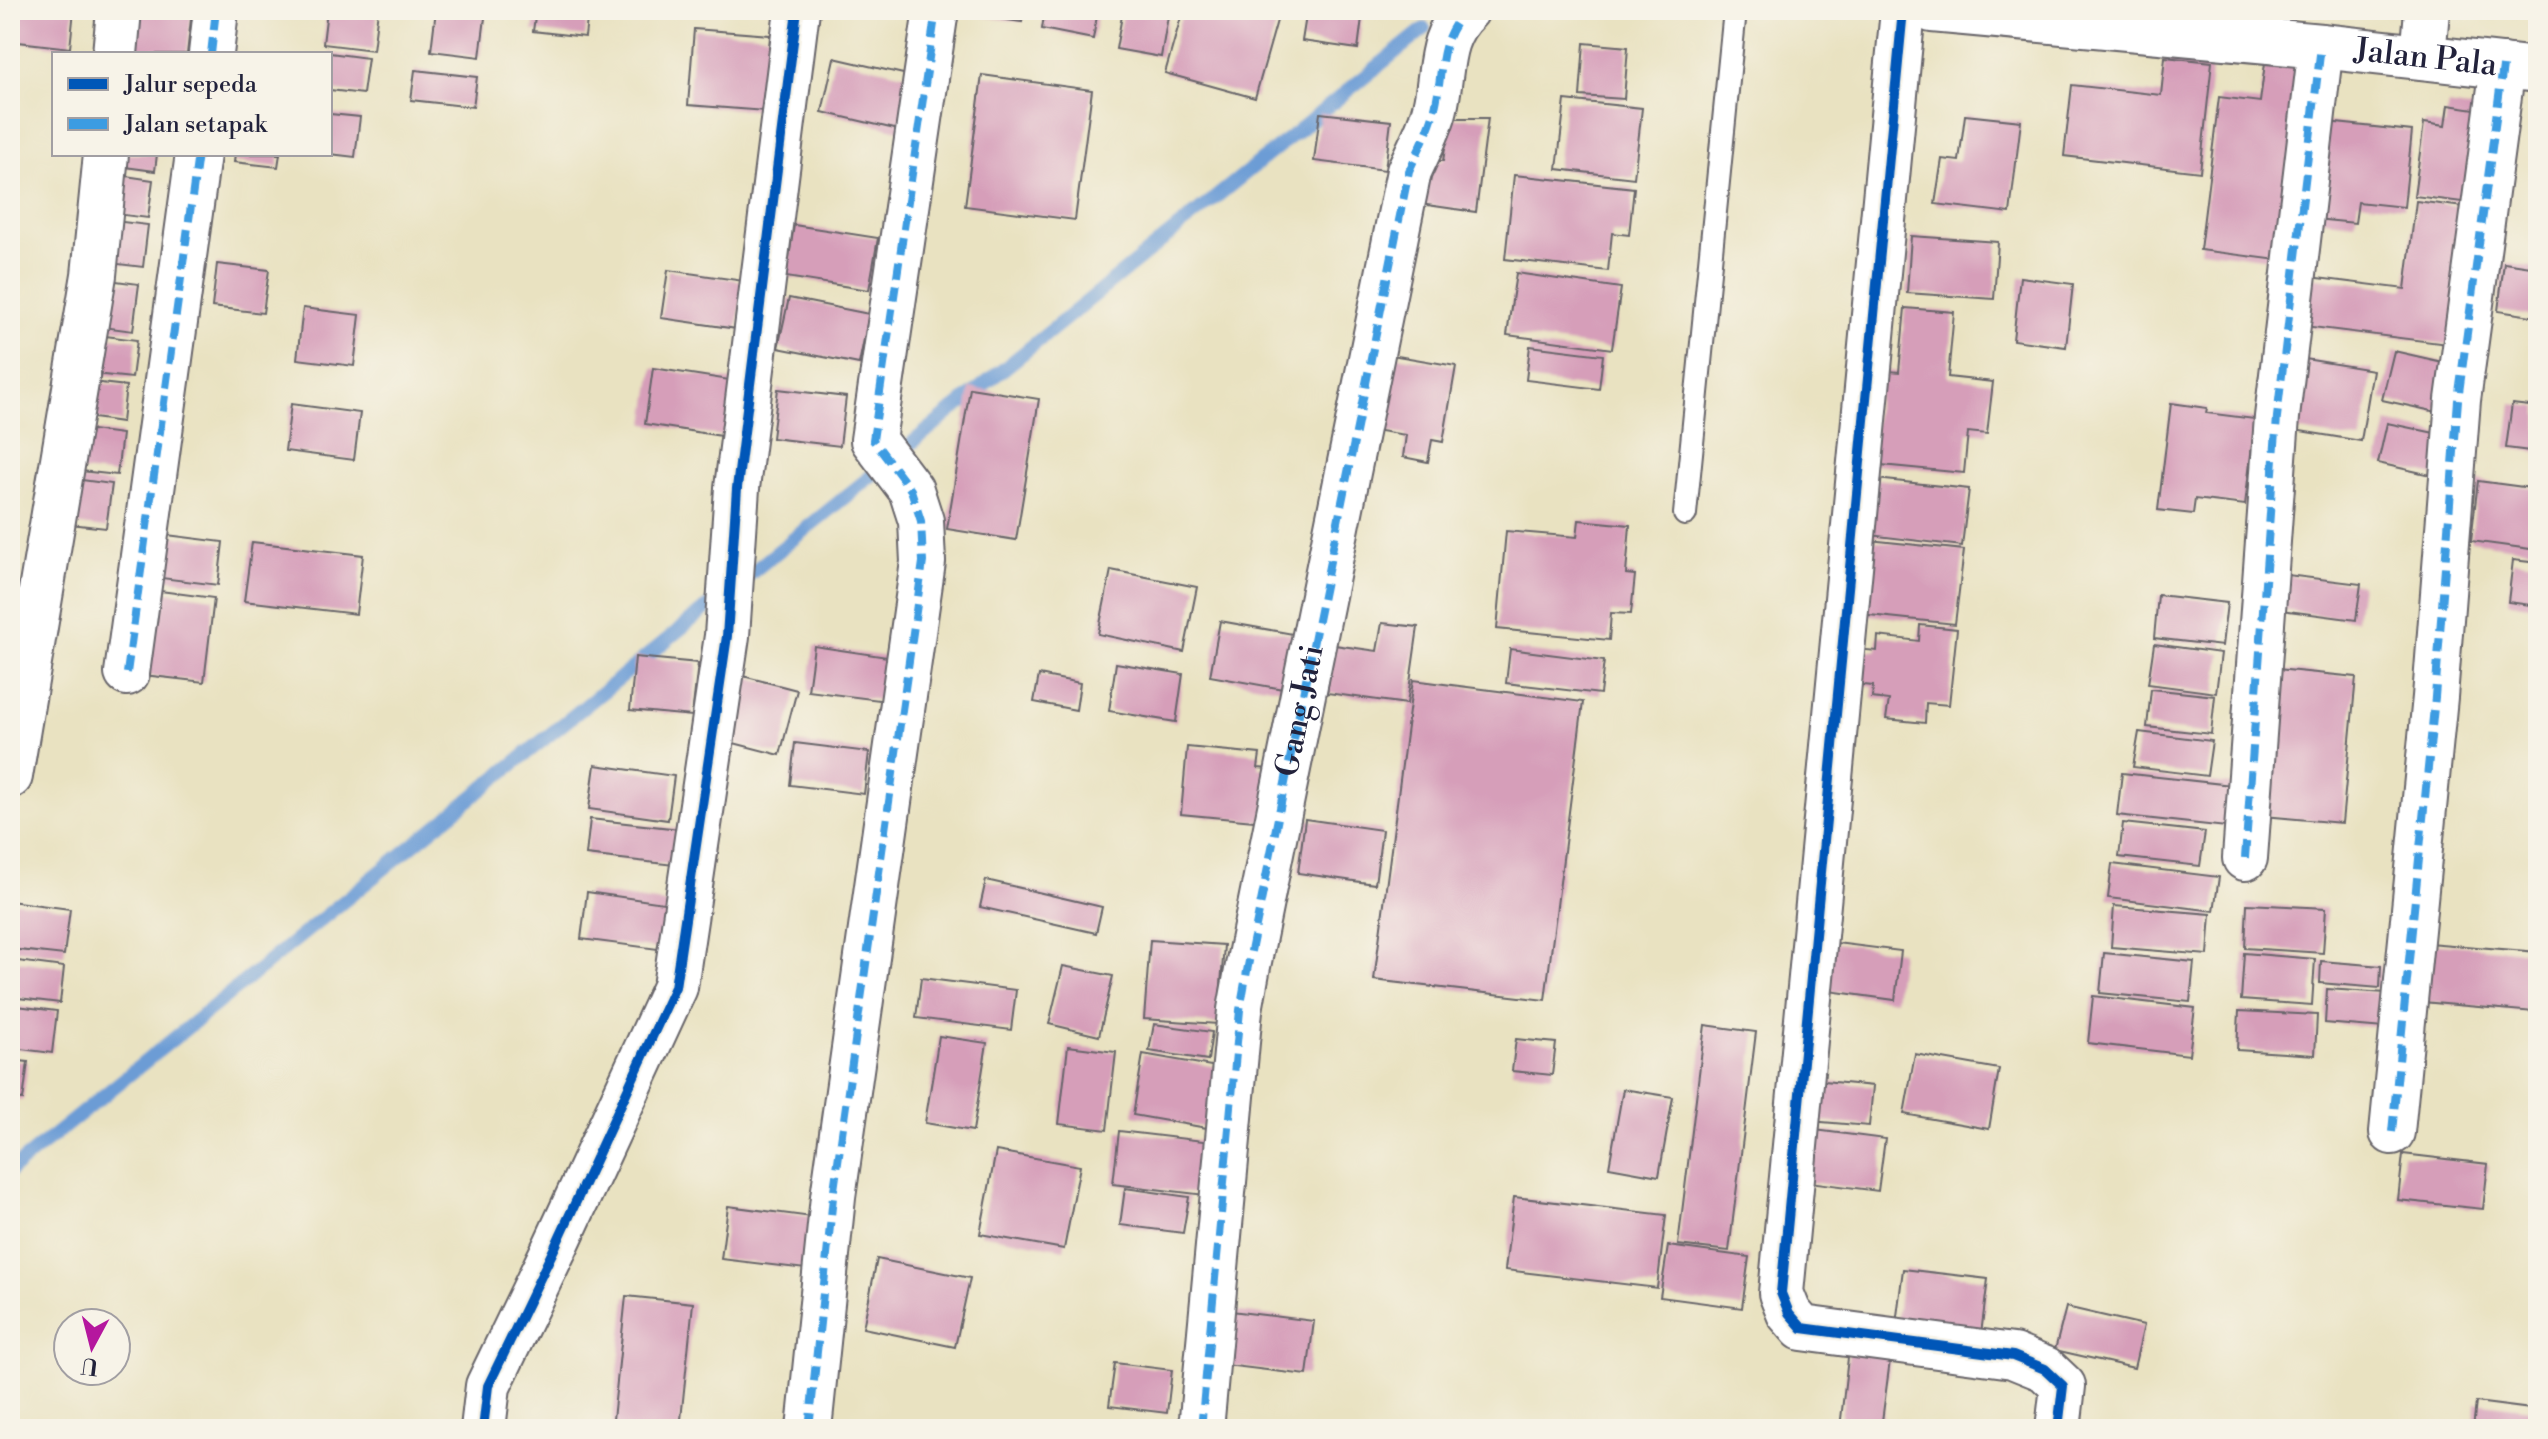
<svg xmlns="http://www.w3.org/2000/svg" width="2548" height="1439" font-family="'Libre Bodoni',serif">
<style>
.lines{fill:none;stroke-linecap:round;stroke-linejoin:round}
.stream{stroke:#6c9cd5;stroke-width:14}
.building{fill:#d69eb9}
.service-casing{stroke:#68656a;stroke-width:26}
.minor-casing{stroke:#68656a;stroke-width:48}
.service{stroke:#fff;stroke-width:22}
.minor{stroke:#fff;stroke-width:44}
.quiet{stroke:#3c9ce2;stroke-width:8;stroke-dasharray:16 8;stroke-linecap:butt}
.cycleway-casing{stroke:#f7f3e8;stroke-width:15}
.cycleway{stroke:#0057b8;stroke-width:10}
.labels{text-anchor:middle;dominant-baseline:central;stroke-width:6;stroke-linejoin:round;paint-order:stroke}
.street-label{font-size:32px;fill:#22223b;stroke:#f7f3e8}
</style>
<rect width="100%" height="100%" fill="#f7f3e8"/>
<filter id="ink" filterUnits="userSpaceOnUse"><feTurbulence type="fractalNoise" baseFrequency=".0125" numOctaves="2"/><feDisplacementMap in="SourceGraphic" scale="16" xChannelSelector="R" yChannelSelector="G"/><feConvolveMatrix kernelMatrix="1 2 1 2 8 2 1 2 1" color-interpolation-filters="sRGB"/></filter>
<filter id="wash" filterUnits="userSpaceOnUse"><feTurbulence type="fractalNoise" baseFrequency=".006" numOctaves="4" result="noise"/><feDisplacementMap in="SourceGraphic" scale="32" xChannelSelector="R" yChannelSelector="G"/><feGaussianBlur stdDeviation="1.8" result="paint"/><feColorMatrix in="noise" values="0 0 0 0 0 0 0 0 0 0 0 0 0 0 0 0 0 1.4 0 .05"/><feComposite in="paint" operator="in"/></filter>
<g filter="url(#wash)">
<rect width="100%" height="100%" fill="#e9e2c1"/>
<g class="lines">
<g class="stream">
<polyline points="740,582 1424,29"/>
<polyline points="10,1171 720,597"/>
</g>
</g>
<g id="blocks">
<g class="building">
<polygon points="10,10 74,10 70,48 10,41"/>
<polygon points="130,10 192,10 187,54 125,54"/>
<polygon points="327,10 378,10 373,50 323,44"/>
<polygon points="436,10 486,10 480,57 431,51"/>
<polygon points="536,10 588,10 585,37 533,31"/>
<polygon points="882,10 929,10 928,18 882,12"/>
<polygon points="966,10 1024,10 1022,22 965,14"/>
<polygon points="1045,10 1098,10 1093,39 1042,29"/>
<polygon points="1123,10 1169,10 1161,57 1116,49"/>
<polygon points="1183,10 1280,10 1255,98 1165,73"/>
<polygon points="1307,10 1363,10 1358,49 1302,41"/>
<polygon points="694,29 770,35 765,111 688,105"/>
<polygon points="1584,43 1628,47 1624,99 1580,96"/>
<polygon points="330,53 368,58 363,94 330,90"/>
<polygon points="2266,55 2310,60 2285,261 2200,250 2219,97 2260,102"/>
<polygon points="2165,57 2212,62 2200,172 2064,156 2072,85 2161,95"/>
<polygon points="834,58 912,76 899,130 822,112"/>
<polygon points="415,70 477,77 473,107 411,100"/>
<polygon points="982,75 1092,90 1075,220 965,206"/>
<polygon points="1565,100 1642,108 1634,178 1557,169"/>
<polygon points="2448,105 2475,109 2467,169 2475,170 2470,203 2414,196 2424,123 2445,126"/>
<polygon points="1320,113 1391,121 1385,170 1314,161"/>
<polygon points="330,114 360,117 355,157 330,154"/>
<polygon points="1965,115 2021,121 2010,213 1935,204 1942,159 1959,161"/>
<polygon points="1450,118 1488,118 1476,212 1413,203 1422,161 1443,161"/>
<polygon points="2317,121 2412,131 2404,207 2358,202 2355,223 2305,218"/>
<polygon points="111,154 157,154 155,171 110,165"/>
<polygon points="235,154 280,154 278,167 234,162"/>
<polygon points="112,174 153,180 148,218 107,213"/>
<polygon points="1514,175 1634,188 1629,235 1612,233 1608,271 1505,259"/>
<polygon points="2416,201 2472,208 2455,345 2304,326 2310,277 2405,289"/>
<polygon points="106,220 148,225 143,267 101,262"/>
<polygon points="794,225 878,238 869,290 786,277"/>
<polygon points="1911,236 1998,242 1994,299 1907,293"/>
<polygon points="2504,263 2538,268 2538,317 2498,311"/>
<polygon points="217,264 269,270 263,313 212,307"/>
<polygon points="668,270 744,281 737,329 661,318"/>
<polygon points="1516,273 1621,288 1612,349 1507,335"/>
<polygon points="2020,277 2073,284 2066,347 2013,340"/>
<polygon points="101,279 139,284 133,331 95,326"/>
<polygon points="789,298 869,314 859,364 778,348"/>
<polygon points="303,308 360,315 354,366 297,359"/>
<polygon points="1905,308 1954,312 1948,377 1993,382 1987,434 1968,432 1964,473 1871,464 1880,370 1899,372"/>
<polygon points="90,334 137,340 132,378 85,373"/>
<polygon points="1530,346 1603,355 1599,389 1526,380"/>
<polygon points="2394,351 2447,363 2437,412 2382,400"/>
<polygon points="1380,353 1456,366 1443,442 1432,440 1428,462 1403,457 1406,435 1367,429"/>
<polygon points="2299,358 2373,370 2361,441 2288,429"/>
<polygon points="653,368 736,381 728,437 645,424"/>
<polygon points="83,381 126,386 122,422 79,416"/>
<polygon points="970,388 1039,399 1016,540 947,529"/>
<polygon points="778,389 846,397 840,446 772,438"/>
<polygon points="2171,403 2207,408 2206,413 2255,419 2245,505 2195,499 2193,514 2158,510"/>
<polygon points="291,404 360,413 354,460 285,451"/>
<polygon points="2512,404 2538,407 2538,452 2506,448"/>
<polygon points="2387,423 2444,435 2435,476 2378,463"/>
<polygon points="77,428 122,434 117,475 72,470"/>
<polygon points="67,478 112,484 106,528 61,523"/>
<polygon points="1876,479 1969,489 1962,546 1869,535"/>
<polygon points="2478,481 2538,489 2538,550 2471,541"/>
<polygon points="1579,520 1630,525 1626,574 1635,575 1631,614 1611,613 1609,640 1497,629 1506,531 1577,537"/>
<polygon points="159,534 223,542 218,585 153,577"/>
<polygon points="1869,540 1964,550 1955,624 1860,614"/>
<polygon points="252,542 363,555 356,614 244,601"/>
<polygon points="2513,560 2538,563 2538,606 2508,602"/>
<polygon points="1111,570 1197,587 1184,652 1098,634"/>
<polygon points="2271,573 2361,584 2356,620 2266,608"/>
<polygon points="145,589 214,598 204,682 135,674"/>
<polygon points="2158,595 2227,603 2222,646 2154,638"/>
<polygon points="1220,621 1293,634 1283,689 1210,676"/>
<polygon points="1382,623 1418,627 1407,704 1327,693 1334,645 1377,651"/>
<polygon points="1920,625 1957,629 1949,705 1926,703 1925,723 1886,719 1889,700 1872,698 1873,686 1842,683 1844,648 1877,651 1878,636 1919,641"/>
<polygon points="2154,644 2221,653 2216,693 2148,684"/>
<polygon points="814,646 894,658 887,701 808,691"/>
<polygon points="1510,649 1604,661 1600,694 1506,683"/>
<polygon points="635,657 698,663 692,716 630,710"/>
<polygon points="1116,663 1183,674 1176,722 1109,711"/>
<polygon points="2267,668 2356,677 2342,823 2253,815"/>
<polygon points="739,675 797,690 780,755 722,740"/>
<polygon points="1039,675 1080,683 1076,710 1034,702"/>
<polygon points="1413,680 1583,702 1545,1000 1374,980"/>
<polygon points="2151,689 2215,696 2211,734 2147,727"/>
<polygon points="2139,732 2212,741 2207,776 2133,767"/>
<polygon points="795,743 869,752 864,794 790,785"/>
<polygon points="1187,747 1260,754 1258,768 1269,769 1264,822 1181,814"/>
<polygon points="595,765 674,776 668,820 589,809"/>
<polygon points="2122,773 2231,785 2226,827 2117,815"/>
<polygon points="590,819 679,829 674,865 586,855"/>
<polygon points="1305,819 1382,830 1375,884 1298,873"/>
<polygon points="2123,823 2205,832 2200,866 2119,857"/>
<polygon points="2112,864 2219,877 2214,911 2108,898"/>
<polygon points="986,880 1102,907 1096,933 980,907"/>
<polygon points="587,892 671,904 665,950 581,939"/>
<polygon points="10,901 70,909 64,955 10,949"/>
<polygon points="2247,904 2326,908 2323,953 2245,948"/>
<polygon points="2114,906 2211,914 2208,955 2111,947"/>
<polygon points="1150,940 1224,945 1218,1024 1144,1019"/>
<polygon points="1820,941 1901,951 1895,1000 1814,989"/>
<polygon points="2428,943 2538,952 2534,1012 2423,1002"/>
<polygon points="2104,953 2194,962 2190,1002 2100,993"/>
<polygon points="2244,953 2315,959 2312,1005 2241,1000"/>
<polygon points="10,960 64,967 60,1003 10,997"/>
<polygon points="2321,961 2381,966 2380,988 2320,983"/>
<polygon points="1063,966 1113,976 1099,1036 1049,1024"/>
<polygon points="921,978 1016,990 1011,1030 916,1018"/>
<polygon points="2327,989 2386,993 2384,1028 2325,1023"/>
<polygon points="2093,996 2195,1008 2189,1055 2088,1043"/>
<polygon points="17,1006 57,1011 52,1053 12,1048"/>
<polygon points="2239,1011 2317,1015 2315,1055 2237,1050"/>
<polygon points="1154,1024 1212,1032 1208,1060 1149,1051"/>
<polygon points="1705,1025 1756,1032 1729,1251 1678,1245"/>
<polygon points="939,1036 987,1043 973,1131 925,1123"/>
<polygon points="1516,1039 1556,1043 1552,1075 1512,1071"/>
<polygon points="1068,1046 1116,1052 1107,1130 1059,1124"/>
<polygon points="1143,1054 1217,1067 1207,1128 1133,1115"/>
<polygon points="1915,1054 1999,1069 1989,1129 1904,1114"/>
<polygon points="10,1060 28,1062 23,1100 10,1098"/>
<polygon points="1814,1080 1873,1086 1869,1126 1810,1121"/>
<polygon points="1623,1089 1673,1097 1659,1176 1609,1167"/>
<polygon points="1815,1130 1885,1139 1878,1191 1809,1182"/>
<polygon points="1119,1131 1212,1142 1205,1195 1113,1184"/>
<polygon points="996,1151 1080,1166 1064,1249 980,1234"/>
<polygon points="2403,1154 2488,1164 2483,1209 2398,1200"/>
<polygon points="1125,1188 1189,1197 1183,1233 1120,1225"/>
<polygon points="1514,1197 1666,1215 1657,1288 1505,1270"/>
<polygon points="728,1206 820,1218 814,1270 721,1259"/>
<polygon points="1668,1246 1749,1257 1742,1308 1660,1297"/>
<polygon points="877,1259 970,1278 955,1347 863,1328"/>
<polygon points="1903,1269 1988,1279 1981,1334 1896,1324"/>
<polygon points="626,1296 693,1303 680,1429 612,1429"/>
<polygon points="2066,1307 2144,1325 2134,1368 2055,1350"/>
<polygon points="1231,1311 1314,1321 1307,1375 1225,1365"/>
<polygon points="1850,1340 1892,1345 1881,1429 1840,1428"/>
<polygon points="1115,1363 1172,1370 1167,1413 1109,1406"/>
<polygon points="2476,1402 2538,1410 2538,1429 2473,1429"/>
</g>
</g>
</g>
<g filter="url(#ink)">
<use href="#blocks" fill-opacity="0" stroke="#68656a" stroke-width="2"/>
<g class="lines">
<defs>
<polyline id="service" points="1685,514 1735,10"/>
<g id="minor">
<polyline points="1903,10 1781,1293 1789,1313 1802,1328 2013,1356 2045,1369 2063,1386 2058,1429"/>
<path id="s1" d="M1932 10 2321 46 2538 70"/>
<polyline points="115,54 119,10"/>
<polyline points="211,54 216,10"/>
<polyline points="2423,57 2427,10"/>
<polyline points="127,673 198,154"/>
<polyline points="10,776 94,275 106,154"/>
<polyline points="2245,858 2277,417 2321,46"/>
<polyline points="2392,1132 2435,697 2458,400 2503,66"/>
<polyline points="483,1429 488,1386 555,1247 675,987 727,636 737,488 797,10"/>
<polyline points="809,1429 833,1197 923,562 921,521 911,490 873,440 936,10"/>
<path id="s2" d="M1201 1429 1240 1010 1247 971 1409 171C1418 151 1430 129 1435 108 1444 70 1437 39 1467 10"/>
</g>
</defs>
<use href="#service" class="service-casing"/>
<use href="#minor" class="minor-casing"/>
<use href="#service" class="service"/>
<use href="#minor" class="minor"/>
<g class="quiet">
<polyline points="211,54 216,10"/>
<polyline points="127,673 198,154"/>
<polyline points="2245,858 2277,417 2321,46"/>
<polyline points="2392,1132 2435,697 2458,400 2503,66"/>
<polyline points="809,1429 833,1197 923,562 921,521 911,490 873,440 936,10"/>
<path d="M1201 1429 1240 1010 1247 971 1409 171C1418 151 1430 129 1435 108 1444 70 1437 39 1467 10"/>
</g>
<defs>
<g id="cycleway">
<polyline points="1903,10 1781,1293 1789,1313 1802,1328 2013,1356 2045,1369 2063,1386 2058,1429"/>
<polyline points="483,1429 488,1386 555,1247 675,987 727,636 737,488 797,10"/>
</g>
</defs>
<use href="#cycleway" class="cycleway-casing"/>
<use href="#cycleway" class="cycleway"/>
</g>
</g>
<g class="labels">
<g class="street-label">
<text stroke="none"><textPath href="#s1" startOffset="496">Jalan Pala</textPath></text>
<text stroke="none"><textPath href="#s2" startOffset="726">Gang Jati</textPath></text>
</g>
</g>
<rect width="2548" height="1439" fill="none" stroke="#f7f3e8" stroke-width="40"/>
<rect x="52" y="52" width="280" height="104" fill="#f7f3e8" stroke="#a29fa3" stroke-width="2"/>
<rect x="68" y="78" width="40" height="12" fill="#0057b8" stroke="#a29fa3" stroke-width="2"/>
<text x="124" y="92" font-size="24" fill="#22223b">Jalur sepeda</text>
<rect x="68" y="118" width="40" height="12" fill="#3c9ce2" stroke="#a29fa3" stroke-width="2"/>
<text x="124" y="132" font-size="24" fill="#22223b">Jalan setapak</text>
<g transform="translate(92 1347) rotate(187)"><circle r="38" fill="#f7f3e8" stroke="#a29fa3" stroke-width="2"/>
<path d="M0-6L14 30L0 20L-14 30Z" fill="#b5179e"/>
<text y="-12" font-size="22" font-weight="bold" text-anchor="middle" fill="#22223b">U</text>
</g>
</svg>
